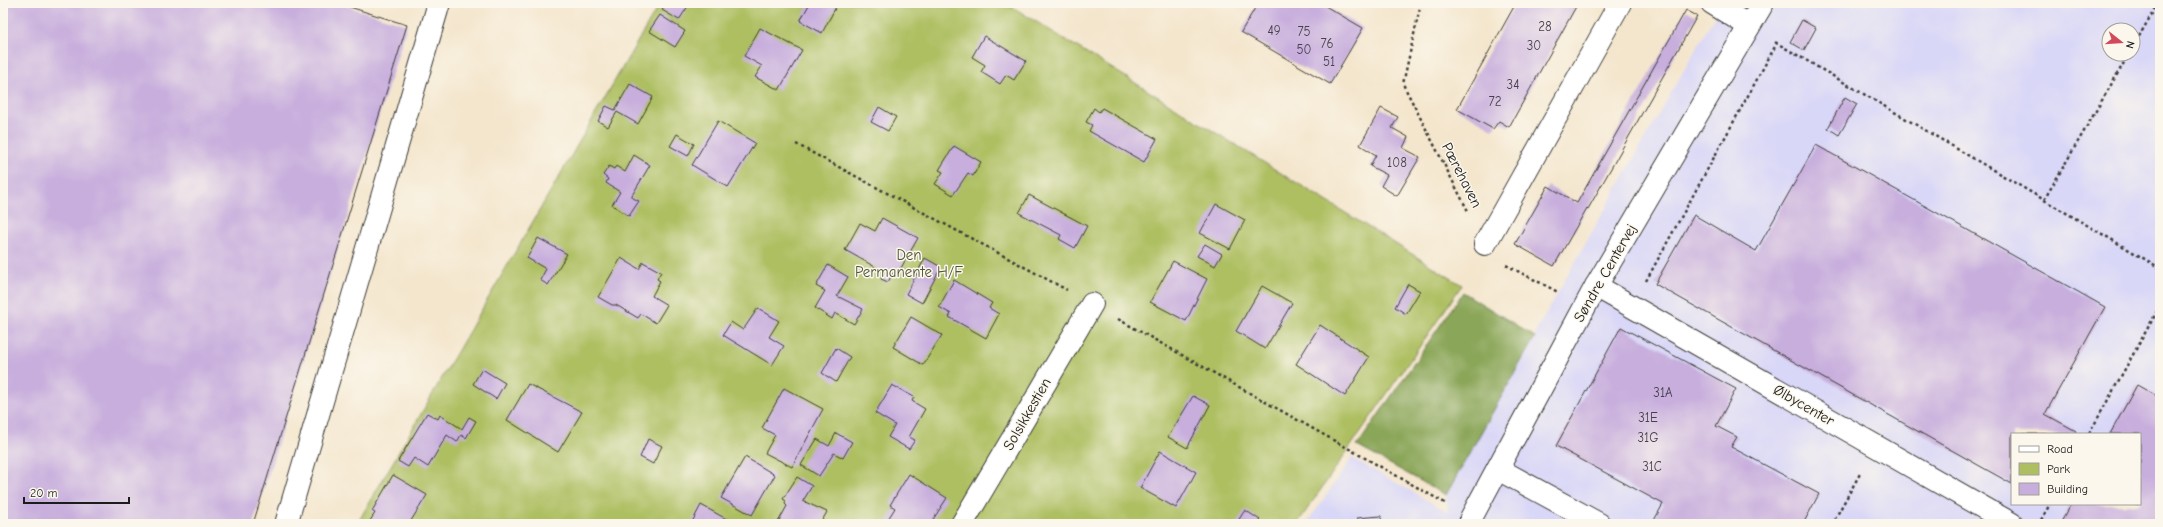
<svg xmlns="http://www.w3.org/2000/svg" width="2163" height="527" font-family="'Comic Neue',sans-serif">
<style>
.built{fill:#d9d7f7;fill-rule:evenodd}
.green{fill:#aebf62;stroke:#656e3f}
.forest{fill:#8aa658;stroke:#53613a}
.building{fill:#c7aedd}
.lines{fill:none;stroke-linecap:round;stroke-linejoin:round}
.minor-casing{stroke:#3c3a37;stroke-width:24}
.path{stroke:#3c3a37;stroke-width:2.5;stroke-dasharray:3 3;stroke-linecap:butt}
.minor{stroke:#fff;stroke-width:22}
.labels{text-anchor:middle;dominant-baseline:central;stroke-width:3;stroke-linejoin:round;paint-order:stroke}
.number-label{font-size:13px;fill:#47404c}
.street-label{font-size:15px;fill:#1c1c1c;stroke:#fbf7ec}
.park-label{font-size:15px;fill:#4f5534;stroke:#fbf7ec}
</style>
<rect width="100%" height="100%" fill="#fbf7ec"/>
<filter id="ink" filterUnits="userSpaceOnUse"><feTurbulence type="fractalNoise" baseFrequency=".025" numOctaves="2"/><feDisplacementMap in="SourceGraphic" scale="8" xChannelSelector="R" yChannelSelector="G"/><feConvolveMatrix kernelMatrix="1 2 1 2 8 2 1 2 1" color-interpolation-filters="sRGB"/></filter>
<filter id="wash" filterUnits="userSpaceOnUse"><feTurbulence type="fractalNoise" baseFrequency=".012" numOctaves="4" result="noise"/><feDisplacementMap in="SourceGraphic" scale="16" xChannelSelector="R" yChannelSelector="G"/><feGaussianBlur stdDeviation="0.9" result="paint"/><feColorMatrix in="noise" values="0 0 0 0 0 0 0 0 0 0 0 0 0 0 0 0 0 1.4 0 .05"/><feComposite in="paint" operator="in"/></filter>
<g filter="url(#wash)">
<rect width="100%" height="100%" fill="#f4e6cd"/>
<path class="built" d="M1722 3H2160V524H1306L1352 458 1448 512 1446 495 1535 337 1537 329ZM2109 30H2133V54H2109ZM2012 434H2140V504H2012Z"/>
<polygon class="green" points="660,3 1006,3 1462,285 1297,524 357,524"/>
<polygon class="forest" points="1463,292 1535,337 1446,495 1357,446"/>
<g id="blocks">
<g class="building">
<polygon points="3,3 337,3 407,25 253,524 3,524"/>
<polygon points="667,3 690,3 679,20 662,10"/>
<polygon points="810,3 838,3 822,33 800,21"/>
<polygon points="1258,3 1320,3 1363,28 1330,84 1241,32"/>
<polygon points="1516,3 1578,3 1509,127 1499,121 1493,129 1457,109"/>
<polygon points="1686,10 1697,16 1588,209 1587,208 1554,266 1515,244 1548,186 1577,203"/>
<polygon points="660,15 685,31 675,47 649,31"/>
<polygon points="1802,20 1816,28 1804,50 1790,42"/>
<polygon points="760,28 802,50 779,90 755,77 762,66 744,56"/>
<polygon points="984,36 1026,61 1014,80 1006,75 1000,84 981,72 985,65 972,57"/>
<polygon points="630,84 653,97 638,124 617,112 608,127 598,121 606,106 615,110"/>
<polygon points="1845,97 1857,104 1839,135 1828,128"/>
<polygon points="879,107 896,117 888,131 871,122"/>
<polygon points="1094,108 1099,112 1102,108 1157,139 1144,162 1089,131 1092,125 1086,122"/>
<polygon points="1381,108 1398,117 1392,128 1408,137 1403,148 1420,157 1397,196 1381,186 1387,175 1370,166 1376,155 1360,145"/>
<polygon points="718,121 755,143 728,187 692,165"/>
<polygon points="677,134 694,144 688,156 670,146"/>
<polygon points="1816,145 2105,307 2045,414 2076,431 2074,434 2012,434 2012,484 1655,284 1694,215 1756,251"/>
<polygon points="954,146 981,162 973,176 968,173 953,195 935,184 943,172 939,170"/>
<polygon points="634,155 650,165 631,197 639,201 629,216 612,205 620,192 606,183 608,179 603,175 609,166 614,169 616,166 625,172"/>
<polygon points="1029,195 1087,226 1075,248 1059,239 1061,235 1019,213"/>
<polygon points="1216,204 1245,220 1230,249 1200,233"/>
<polygon points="882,218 918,238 897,275 893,273 888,282 881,279 884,272 845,250 860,223 875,231"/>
<polygon points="538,238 567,254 548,285 540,280 546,269 527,258"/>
<polygon points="1205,244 1222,254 1215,266 1197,256"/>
<polygon points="621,258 639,269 643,262 661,272 657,279 660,281 652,296 667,305 656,323 641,314 638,318 616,305 612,305 598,297"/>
<polygon points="925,258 941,267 922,303 906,294"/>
<polygon points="1173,261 1207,279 1186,321 1150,302"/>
<polygon points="828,265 848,277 837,296 863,309 854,324 835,313 832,319 815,308 825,291 816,286"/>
<polygon points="954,280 992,303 989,308 999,314 986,338 949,317 951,314 939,307"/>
<polygon points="1408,284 1420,291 1406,314 1395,307"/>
<polygon points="1262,286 1292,303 1265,349 1236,331"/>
<polygon points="758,308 779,321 769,337 784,346 772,365 723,335 731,322 743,330"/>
<polygon points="911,317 942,335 923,365 893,347"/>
<polygon points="1320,325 1369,357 1345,396 1296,364"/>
<polygon points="1621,327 1736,389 1716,426 1737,437 1731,447 1819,494 1803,524 1652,524 1663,504 1556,446"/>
<polygon points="836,348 850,357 836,382 822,373"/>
<polygon points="482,369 505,383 496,399 473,384"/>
<polygon points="528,384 582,412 558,452 507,420"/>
<polygon points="892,385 914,397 912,401 925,409 909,437 915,440 909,449 888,437 895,425 875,413"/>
<polygon points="2137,385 2160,398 2160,524 2060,524 2071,504 2140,504 2140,434 2110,434"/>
<polygon points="784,388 823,409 792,467 765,453 775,435 762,428"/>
<polygon points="1193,396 1210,405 1187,448 1168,437"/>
<polygon points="427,413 438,419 440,415 462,429 469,417 476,421 466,438 461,435 457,442 447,435 428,467 414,458 408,467 398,461"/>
<polygon points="836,433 852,442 843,458 834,453 819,476 801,465 817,439 829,446"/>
<polygon points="648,439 662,446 653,464 640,457"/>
<polygon points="1160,451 1196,472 1176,508 1140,488"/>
<polygon points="745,457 775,475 752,515 721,498"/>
<polygon points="909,474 947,498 930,524 921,521 919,524 885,524 895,508 890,505"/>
<polygon points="393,475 427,495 409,524 368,524 375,513 372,511"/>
<polygon points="797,477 812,486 803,501 827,512 820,524 777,524 787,506 785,504 786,501 783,499"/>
<polygon points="701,505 732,522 730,524 691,524"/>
<polygon points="1245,510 1260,520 1256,524 1236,524"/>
<polygon points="1381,516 1382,524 1358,524 1357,518"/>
</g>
</g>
</g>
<g filter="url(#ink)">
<use href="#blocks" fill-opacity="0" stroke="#3c3a37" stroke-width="1"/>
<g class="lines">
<defs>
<g id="minor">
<polyline points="1712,3 1749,26"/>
<polyline points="1485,244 1620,3"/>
<polyline points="1596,286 2012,524"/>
<polyline points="1498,469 1599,524"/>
<polyline points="286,524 439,3"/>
<polyline points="962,524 1092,304"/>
<polyline points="1471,524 1471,518 1596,286 1763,3"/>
</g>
</defs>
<use href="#minor" class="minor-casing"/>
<g class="path">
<polyline points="1421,3 1403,84 1469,213"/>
<polyline points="1775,42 2160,268"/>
<polyline points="2133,47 2158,3"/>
<polyline points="796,144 1067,290"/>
<polyline points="2044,200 2129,54"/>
<polyline points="1506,265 1558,292"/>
<polyline points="1646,281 1777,43"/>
<polyline points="1118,319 1445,503"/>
<polyline points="2089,434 2160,306"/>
<polyline points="2041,520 2050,504"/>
<polyline points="1832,524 1861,472"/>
</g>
<use href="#minor" class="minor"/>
</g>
</g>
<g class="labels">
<g class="number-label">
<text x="1545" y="26">28</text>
<text x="1274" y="30">49</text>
<text x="1304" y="31">75</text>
<text x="1327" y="43">76</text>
<text x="1534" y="45">30</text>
<text x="1304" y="49">50</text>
<text x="1329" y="61">51</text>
<text x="1513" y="84">34</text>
<text x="1495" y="101">72</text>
<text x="1397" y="162">108</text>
<text x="1663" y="392">31A</text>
<text x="1648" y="417">31E</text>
<text x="1648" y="437">31G</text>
<text x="1652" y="466">31C</text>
</g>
<g class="street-label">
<text transform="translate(1462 175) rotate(63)">Pærehaven</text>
<text transform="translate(1605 273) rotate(-60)">Søndre Centervej</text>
<text transform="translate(1804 405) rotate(30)">Ølbycenter</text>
<text transform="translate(1027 414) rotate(-60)">Solsikkestien</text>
</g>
<g class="park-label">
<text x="909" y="255">Den<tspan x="909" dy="17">Permanente H/F</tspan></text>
</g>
</g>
<rect width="2163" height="527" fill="none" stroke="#fbf7ec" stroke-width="16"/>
<rect x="2011" y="433" width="130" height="72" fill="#fbf7ec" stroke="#a29f99"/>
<rect x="2019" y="446" width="20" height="6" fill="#ffffff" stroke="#a29f99"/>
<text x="2047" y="453" font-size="12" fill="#1c1c1c">Road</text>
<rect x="2019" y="463" width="20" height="12" fill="#aebf62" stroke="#a29f99"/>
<text x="2047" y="473" font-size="12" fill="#1c1c1c">Park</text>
<rect x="2019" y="483" width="20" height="12" fill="#c7aedd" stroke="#a29f99"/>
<text x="2047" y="493" font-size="12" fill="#1c1c1c">Building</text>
<g transform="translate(2121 42) rotate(107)"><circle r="19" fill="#fbf7ec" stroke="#a29f99"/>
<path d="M0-3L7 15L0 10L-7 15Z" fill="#d1495b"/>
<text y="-6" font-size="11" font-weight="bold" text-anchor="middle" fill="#1c1c1c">N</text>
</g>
<path d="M24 497v6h105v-6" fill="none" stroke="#1c1c1c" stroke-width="2"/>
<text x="30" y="497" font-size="12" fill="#1c1c1c" stroke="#fbf7ec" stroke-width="3" paint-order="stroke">20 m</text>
</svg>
